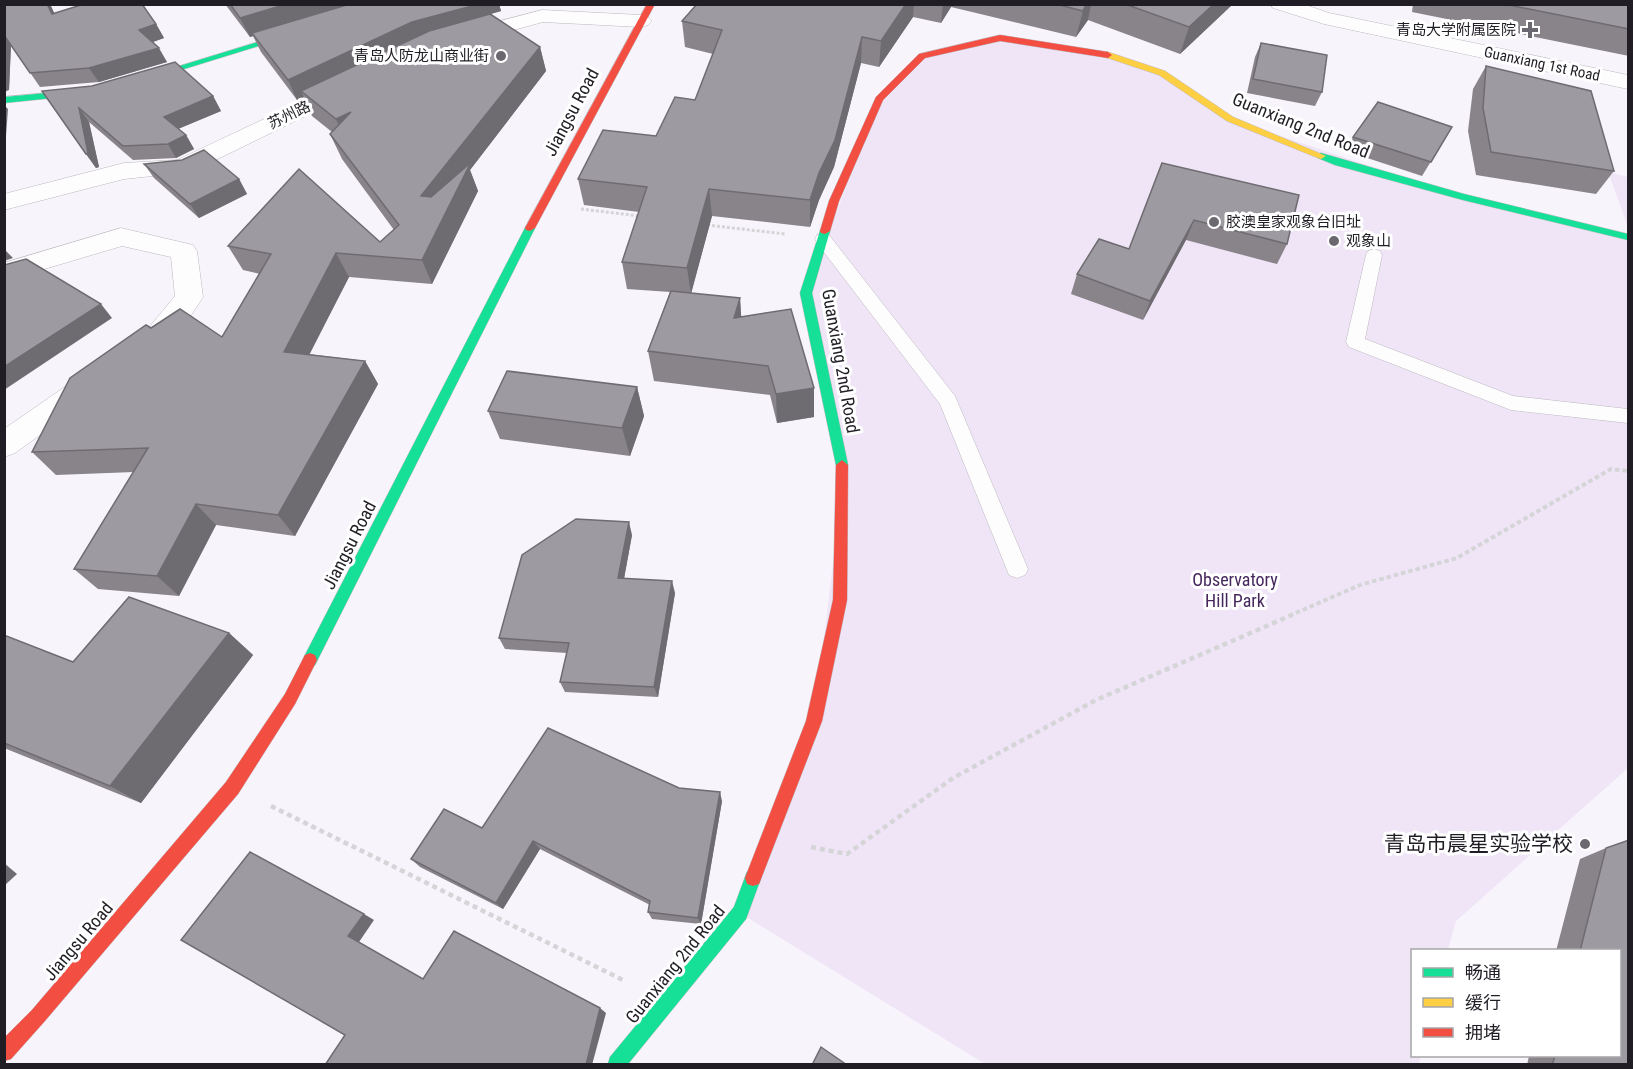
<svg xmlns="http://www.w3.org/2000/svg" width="1633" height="1069" font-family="'Roboto Condensed','Noto Sans SC',sans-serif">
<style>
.green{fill:#efe5f7}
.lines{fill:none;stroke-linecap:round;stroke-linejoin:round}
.lane-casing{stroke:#bcb8be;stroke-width:1}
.street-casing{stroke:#bcb8be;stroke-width:1}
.fast-casing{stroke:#bcb8be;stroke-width:1}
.slow-casing{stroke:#bcb8be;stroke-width:1}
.jam-casing{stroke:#bcb8be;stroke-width:1}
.path-far2{stroke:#d5d4d7;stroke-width:3;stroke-dasharray:3 2;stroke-linecap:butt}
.path-far1{stroke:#d5d4d7;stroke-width:4;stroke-dasharray:4.5 3;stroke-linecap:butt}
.path{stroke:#d5d4d7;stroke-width:4.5;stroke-dasharray:5 4;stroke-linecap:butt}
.lane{fill:#fefdfe;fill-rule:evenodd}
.street{fill:#fefdfe;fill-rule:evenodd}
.fast{fill:#16e098;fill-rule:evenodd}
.slow{fill:#ffcf43;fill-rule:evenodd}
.jam{fill:#f24e42;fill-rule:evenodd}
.wall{fill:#88848a}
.shaded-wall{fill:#6f6c71}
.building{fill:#9e9aa1;stroke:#6f6c71;stroke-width:1.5}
.poi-dot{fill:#6c6870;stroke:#fff;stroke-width:2}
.labels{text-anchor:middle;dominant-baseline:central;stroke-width:6;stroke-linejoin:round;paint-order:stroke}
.far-poi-label{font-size:15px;fill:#211d25;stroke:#fff;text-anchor:end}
.far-street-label{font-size:15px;fill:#211d25;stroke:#fff}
.street-label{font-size:18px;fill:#211d25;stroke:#fff}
.park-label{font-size:18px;fill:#46275d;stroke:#fff}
.near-poi-label{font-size:21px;fill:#211d25;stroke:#fff;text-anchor:end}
</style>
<rect width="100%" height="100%" fill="#f8f4fb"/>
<g class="green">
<polygon points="1000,38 1104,53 1162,73 1230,119 1463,197 1628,237 1628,768 1456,921 1448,950 1412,950 1412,1056 1421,1056 1418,1064 985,1064 740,913 814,721 844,472 806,293 879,99 922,56"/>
<polygon points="1608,172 1628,177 1628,227"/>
</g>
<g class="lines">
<defs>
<g id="lane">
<polygon points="823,234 829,235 955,396 1028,569 1025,575 1017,578 1009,575 940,404 817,243 815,239 817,235"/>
<polygon points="1374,249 1380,251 1382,255 1365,339 1513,396 1628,409 1628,423 1511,410 1349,347 1346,342 1366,255 1368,251"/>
</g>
<g id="street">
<polygon points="1270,4 1303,4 1329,13 1628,75 1628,89 1324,24 1273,8"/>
<polygon points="542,10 641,15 648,17 652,21 648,25 641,27 543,22 466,43 458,42 455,37 458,32"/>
<polygon points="349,79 357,81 360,86 357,91 191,172 124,179 4,210 4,194 124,163 177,160"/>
<path d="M121 228 193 245 197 251 203 297C194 311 174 343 160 350 153 353 148 351 141 349L137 342 175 296 171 257 122 246 4 281V263Z"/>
<polygon points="89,374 99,377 104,385 99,393 15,453 4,457 4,429 79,377"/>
</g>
<g id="fast">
<polygon points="297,30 304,32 142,82 134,80"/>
<polygon points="89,89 92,90 92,94 4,103 4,97"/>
<polygon points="1321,153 1464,194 1628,234 1628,240 1463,200 1335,165 1318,158 1316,156"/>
<polygon points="530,225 535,228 315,665 310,667 305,665 303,660 305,655 525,228"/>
<polygon points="825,228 830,231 812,293 848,465 842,470 836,465 800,293 820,231"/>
<polygon points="753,870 759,872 761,878 746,919 628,1064 608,1064 610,1057 734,907 747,872"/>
</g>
<polygon id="slow" points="1108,52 1165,71 1233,117 1326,156 1321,159 1318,158 1227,121 1159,75 1105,57 1105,53"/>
<g id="jam">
<polygon points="647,4 655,4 535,228 530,231 526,230 525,228"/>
<polygon points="1000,35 1108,52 1112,55 1108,58 1000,41 925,58 883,100 839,201 830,231 825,234 821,233 820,231 829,201 876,97 919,54"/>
<polygon points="842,460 848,465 847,600 822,721 759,884 753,886 747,884 745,878 806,721 833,600 836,465"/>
<polygon points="310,653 315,655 317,660 295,704 238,794 44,1022 11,1059 4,1061 4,1038 32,1010 226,782 285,694 305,655"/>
</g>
</defs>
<use href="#lane" class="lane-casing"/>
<use href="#street" class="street-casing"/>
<use href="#fast" class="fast-casing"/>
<use href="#slow" class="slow-casing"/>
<use href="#jam" class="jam-casing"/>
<g class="path-far2">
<polyline points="581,209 640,216"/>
<polyline points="707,225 785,234"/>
</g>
<polyline class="path-far1" points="1289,616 1360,585 1457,558 1611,469 1628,471"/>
<g class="path">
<polyline points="271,806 625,981"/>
<polyline points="811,847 847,854 953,778 1096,700 1292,615"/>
</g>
<use href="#lane" class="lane"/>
<use href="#street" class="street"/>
<use href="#fast" class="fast"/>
<use href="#slow" class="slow"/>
<use href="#jam" class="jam"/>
</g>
<g class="wall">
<polygon points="4,4 50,4 54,13 156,24 164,38 153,42 167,62 99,82 40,87 11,45 9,90"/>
<polygon points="225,4 499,4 501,11 491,14 540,47 546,71 470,170 478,191 432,284 349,277 309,354 365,361 378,384 295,536 216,525 179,596 98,589 74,569 134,472 56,475 32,452 151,328 222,337 260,274 243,270 228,246 380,242 394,230 342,159 330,134 332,132 312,116 304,97 297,100 261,52 253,36 250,37"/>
<polygon points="697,4 1233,4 1180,54 1088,20 1076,37 951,7 941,23 913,17 879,67 861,63 834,167 819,200 810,227 712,216 691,293 740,298 741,317 814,388 814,417 777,423 770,395 654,381 648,351 670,292 627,289 622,262 639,212 584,205 578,179 656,136 695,100 713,54 685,47 682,21"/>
<polygon points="1413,4 1629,4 1629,56 1412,12"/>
<polygon points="1261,43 1322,92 1315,106 1247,93 1255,57"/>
<polygon points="1486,66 1614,171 1596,194 1476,175 1468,131 1473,89"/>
<polygon points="42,91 213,96 221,111 178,129 186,135 194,149 176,158 133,160 89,122 99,167 96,168"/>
<polygon points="1452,127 1422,176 1346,151 1353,137"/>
<polygon points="1162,163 1287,244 1277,264 1186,240 1143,320 1071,294 1077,274 1129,249"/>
<polygon points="144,164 239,179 247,194 199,218 154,178"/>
<polygon points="637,387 644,416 630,456 500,439 488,411"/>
<polygon points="632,535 624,578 675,593 658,697 565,692 560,682 567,653 505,649 499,638"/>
<polygon points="229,633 253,655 141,803 4,748 4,635 73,662"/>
<polygon points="679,788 722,801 701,924 652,919 648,912 650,905 540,849 503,909 420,867 411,859 482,828"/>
<polygon points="1629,840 1629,1065 1527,1065 1529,1056 1620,1056 1620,951 1556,951 1580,859 1606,848"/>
</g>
<g class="shaded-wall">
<polygon points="47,4 50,4 61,28 52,14"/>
<polygon points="287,4 361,4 252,33 253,36 250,37 240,18"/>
<polygon points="466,4 499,4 501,11 476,18 301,91 304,97 297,100 288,80 412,22"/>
<polygon points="906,4 914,4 913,17 879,67 881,41"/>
<polygon points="943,4 951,4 951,7 941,23"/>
<polygon points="1086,4 1091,4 1088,20 1076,37 1083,11"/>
<polygon points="1214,4 1233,4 1180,54 1189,27"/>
<polygon points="156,24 164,38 147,44 139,30"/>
<polygon points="4,35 11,44 9,90 4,92"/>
<polygon points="862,37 861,63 834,167 819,200 810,227 810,200"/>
<polygon points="540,47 546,71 470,170 478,191 432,284 422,260 421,196"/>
<polygon points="159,48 167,62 99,82 89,68"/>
<polygon points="213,96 221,111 173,131 164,117"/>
<polygon points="4,105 8,109 4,163"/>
<polygon points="79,108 89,122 99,167 96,168 86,154"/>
<polygon points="351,112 347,144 336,119"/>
<polygon points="186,135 194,149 176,158 168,144"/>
<polygon points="239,179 247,194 199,218 190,204"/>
<polygon points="709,189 712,216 691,294 687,268"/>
<polygon points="1194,220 1186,240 1143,320 1150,301"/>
<polygon points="4,249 13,258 4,261"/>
<polygon points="336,253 349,277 299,375 284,352"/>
<polygon points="740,298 742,328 734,318"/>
<polygon points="101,304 112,318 4,390 4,367"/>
<polygon points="365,361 378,384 295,536 278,515"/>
<polygon points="637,387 644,416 630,456 622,428"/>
<polygon points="814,388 814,417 777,423 776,394"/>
<polygon points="196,504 216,525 179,596 157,576"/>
<polygon points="629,522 632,535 622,590 618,578"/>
<polygon points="672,581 675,593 658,697 654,687"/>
<polygon points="229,633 253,655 141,803 110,786"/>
<polygon points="720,792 722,801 701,924 698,918"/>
<polygon points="533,841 540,849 503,909 496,903"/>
<polygon points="4,863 17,874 4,886"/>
<polygon points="364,914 374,920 359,942 348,936"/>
<polygon points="600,1008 606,1013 592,1065 586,1065"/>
</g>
<g class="building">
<polygon points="4,4 47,4 52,14 84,4 142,4 156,24 139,30 159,48 89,68 30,73 4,35"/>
<polygon points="230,4 287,4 240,18"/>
<polygon points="350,4 470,4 472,6 412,22 288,80 252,33"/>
<polygon points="697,4 906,4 881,41 862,37 835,140 819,173 810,200 709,189 687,268 622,262 647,187 578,179 603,130 656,136 675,97 695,100 722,30 682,21"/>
<polygon points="1056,4 1086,4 1083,11"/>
<polygon points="1125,4 1214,4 1189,27"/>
<polygon points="1504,4 1629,4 1629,29"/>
<polygon points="490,14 540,47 421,196 431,197 468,165 469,166 422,260 336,253 284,352 365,361 278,515 196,504 157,576 74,569 148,448 32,452 70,378 146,325 151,328 180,309 222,337 271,254 228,246 299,169 380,242 399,225 330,134 351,112 336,119 301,91 429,31"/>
<polygon points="1261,43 1327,55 1322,92 1253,79"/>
<polygon points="175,62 213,96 164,117 186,135 168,144 123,146 79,108 88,153 86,154 42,91 92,86"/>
<polygon points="1486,66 1591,91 1614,171 1491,152 1483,108"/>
<polygon points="1378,102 1452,127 1431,162 1353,137"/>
<polygon points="204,150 239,179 190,204 144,164 182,160"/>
<polygon points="1162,163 1299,195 1287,244 1194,220 1150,301 1077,274 1099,239 1129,249"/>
<polygon points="26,259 101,304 4,367 4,265"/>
<polygon points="671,291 740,298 734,318 791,309 814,388 776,394 768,366 648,351"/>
<polygon points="507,371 637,387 622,428 488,411"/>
<polygon points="576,519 629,522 618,578 672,581 654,687 560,682 569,643 499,638 522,555"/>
<polygon points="129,597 229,633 110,786 4,743 4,635 73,662"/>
<polygon points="548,728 679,788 720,792 698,918 648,912 650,901 533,841 496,903 411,859 444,809 482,828"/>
<polygon points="1629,840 1629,1065 1552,1065 1555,1056 1620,1056 1620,951 1580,951 1606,848"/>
<polygon points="250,852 364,914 348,936 423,979 454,931 600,1008 586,1065 325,1065 345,1035 181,940"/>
<polygon points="821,1047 847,1065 812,1065"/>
</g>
<g class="poi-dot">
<path d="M1527 21h6v6h6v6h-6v6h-6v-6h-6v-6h6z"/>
<circle cx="501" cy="56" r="6"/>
<circle cx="1214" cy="222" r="6"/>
<circle cx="1334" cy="241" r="6"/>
<circle cx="1585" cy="844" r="6"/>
</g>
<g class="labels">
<g class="far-poi-label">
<text x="1516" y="30">青岛大学附属医院</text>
<text x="489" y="56">青岛人防龙山商业街</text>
<text x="1226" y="222" text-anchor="start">胶澳皇家观象台旧址</text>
<text x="1346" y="241" text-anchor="start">观象山</text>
</g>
<g class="far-street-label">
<text transform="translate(1542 64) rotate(12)">Guanxiang 1st Road</text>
<text transform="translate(289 115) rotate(-26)">苏州路</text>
</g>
<g class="street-label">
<text transform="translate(571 112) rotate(-62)">Jiangsu Road</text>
<text transform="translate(1301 125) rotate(22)">Guanxiang 2nd Road</text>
<text transform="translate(841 361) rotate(80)">Guanxiang 2nd Road</text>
<text transform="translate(349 545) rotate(-63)">Jiangsu Road</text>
<text transform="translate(78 941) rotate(-50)">Jiangsu Road</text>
<text transform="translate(675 964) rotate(-51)">Guanxiang 2nd Road</text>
</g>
<g class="park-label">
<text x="1235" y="579">Observatory<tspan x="1235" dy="21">Hill Park</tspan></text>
</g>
<g class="near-poi-label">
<text x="1573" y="844">青岛市晨星实验学校</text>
</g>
</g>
<rect width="1633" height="1069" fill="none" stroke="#211d25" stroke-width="12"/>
<rect x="1411" y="949" width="210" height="108" fill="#ffffff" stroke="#a6a5a8" stroke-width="1.5"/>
<rect x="1423" y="968" width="30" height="9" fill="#16e098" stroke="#a6a5a8" stroke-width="1.5"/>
<text x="1465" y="979" font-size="18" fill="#211d25">畅通</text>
<rect x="1423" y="998" width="30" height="9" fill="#ffcf43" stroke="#a6a5a8" stroke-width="1.5"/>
<text x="1465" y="1009" font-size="18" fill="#211d25">缓行</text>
<rect x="1423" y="1028" width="30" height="9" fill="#f24e42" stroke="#a6a5a8" stroke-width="1.5"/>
<text x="1465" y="1039" font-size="18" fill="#211d25">拥堵</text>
</svg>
